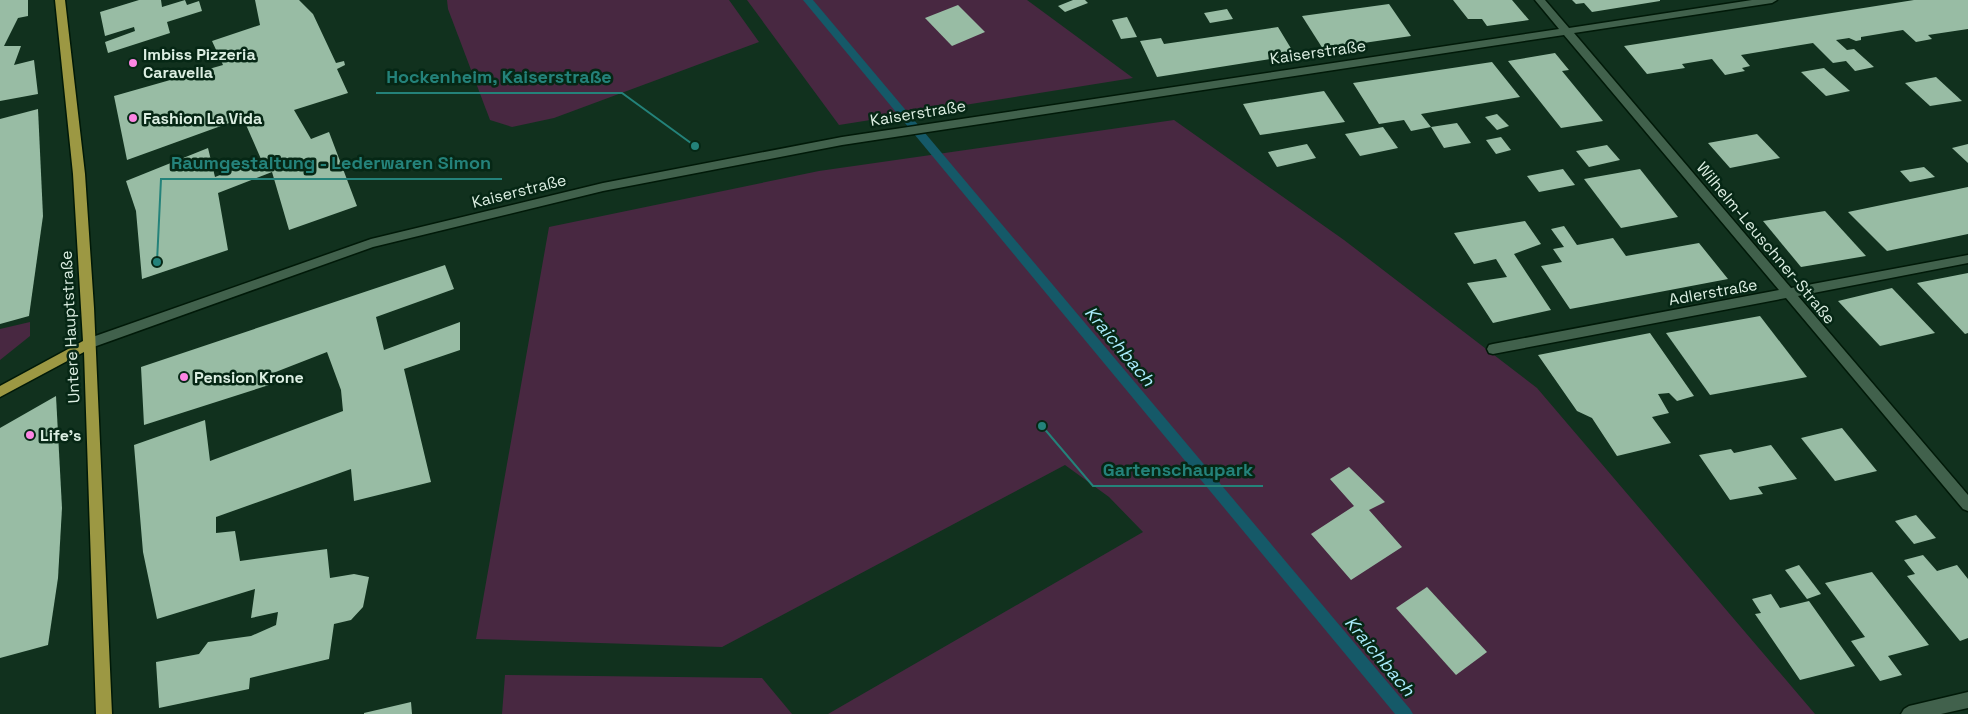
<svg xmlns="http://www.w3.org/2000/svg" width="1968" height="714" font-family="'Space Grotesk',sans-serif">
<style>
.green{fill:#482841}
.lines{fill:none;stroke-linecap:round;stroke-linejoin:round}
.stream{fill:#155968;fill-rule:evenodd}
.building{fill:#98bca4}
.minor-casing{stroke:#001908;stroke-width:3}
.major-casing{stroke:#001908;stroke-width:3}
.minor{fill:#41614c;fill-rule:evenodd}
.major{fill:#9c9843;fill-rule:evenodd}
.poi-dot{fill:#fc86e3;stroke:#062715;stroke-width:2}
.labels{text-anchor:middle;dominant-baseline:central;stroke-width:5;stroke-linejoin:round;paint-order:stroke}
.street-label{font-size:16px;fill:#dceee2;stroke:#062715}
.poi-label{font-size:16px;font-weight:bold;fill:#dceee2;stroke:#062715;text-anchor:start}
.water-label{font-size:18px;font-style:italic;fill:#abedfe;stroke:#062715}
.leader{fill:none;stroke:#24827a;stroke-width:2}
.callout-dot{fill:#24827a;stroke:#062715;stroke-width:2}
.callout-label{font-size:18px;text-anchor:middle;font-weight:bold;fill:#24827a;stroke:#062715;stroke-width:5;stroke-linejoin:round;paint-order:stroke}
</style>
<rect width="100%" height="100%" fill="#11311e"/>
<g class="green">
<polygon points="447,0 729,0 759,42 554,118 512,127 490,120 448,9"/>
<polygon points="747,0 1027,0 1133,78 839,125"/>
<polygon points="1174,120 1344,240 1537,388 1815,714 828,714 1143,532 1109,497 1065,465 722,647 476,639 549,227 819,171"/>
<polygon points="30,322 30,336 0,360 0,329"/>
<polygon points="505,675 762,678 792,714 502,714"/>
</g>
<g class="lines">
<polygon class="stream" points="803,0 813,0 1410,709 1413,714 1395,714"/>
</g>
<g class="building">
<polygon points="0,0 28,0 28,16 18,18 4,46 21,46 14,65 34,60 38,94 0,101"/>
<polygon points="139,0 161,0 162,7 185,0 187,5 199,1 202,11 167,22 170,33 108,53 105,42 135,31 134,27 105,36 100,12"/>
<polygon points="255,0 299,0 313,14 336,63 344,61 345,65 337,69 348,93 294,110 311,139 329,132 357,206 289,230 272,172 218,193 228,250 142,279 136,211 126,181 208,148 215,177 261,159 243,118 127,160 114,96 223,65 212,41 260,25"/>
<polygon points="1073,0 1085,0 1088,3 1065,12 1058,6"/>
<polygon points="1453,0 1512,0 1529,20 1487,26 1482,19 1468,19"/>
<polygon points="1572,0 1660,0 1660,1 1592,12 1584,3 1576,4"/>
<polygon points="1914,0 1968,0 1968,29 1928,35 1932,39 1916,42 1903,30 1861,37 1861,40 1856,41 1849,38 1836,40 1847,50 1854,49 1874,67 1855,71 1846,61 1833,63 1813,43 1741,55 1750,66 1742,68 1745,71 1725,75 1712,59 1682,64 1685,68 1647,74 1624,46"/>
<polygon points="1389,4 1411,36 1323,49 1302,16"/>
<polygon points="958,5 985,32 952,46 925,18"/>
<polygon points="1227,9 1233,19 1210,23 1204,13"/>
<polygon points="1127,17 1137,37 1121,39 1112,20"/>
<polygon points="1278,27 1295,55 1157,77 1140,41 1161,38 1164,44"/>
<polygon points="1555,53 1569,70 1562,71 1603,121 1561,128 1508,61"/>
<polygon points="1492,62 1520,97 1421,114 1431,127 1411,131 1404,120 1379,124 1353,83"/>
<polygon points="1824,68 1850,91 1826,96 1801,72"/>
<polygon points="1936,77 1962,101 1930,106 1905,83"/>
<polygon points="1324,91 1345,122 1260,135 1243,104"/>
<polygon points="38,109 43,216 29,316 0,324 0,119"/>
<polygon points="1497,114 1509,126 1497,130 1485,117"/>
<polygon points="1457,123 1471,143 1444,148 1431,127"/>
<polygon points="1383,127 1398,148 1360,156 1345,134"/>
<polygon points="1757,134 1780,158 1730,168 1708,143"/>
<polygon points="1501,137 1511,150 1496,154 1486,140"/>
<polygon points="1307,144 1316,158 1277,167 1268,152"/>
<polygon points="1968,144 1968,163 1952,148"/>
<polygon points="1607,145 1620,160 1589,167 1576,151"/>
<polygon points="1924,167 1935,177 1910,182 1900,171"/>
<polygon points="1563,169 1575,185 1539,192 1527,176"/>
<polygon points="1640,169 1678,217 1621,228 1584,179"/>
<polygon points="1968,187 1968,234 1887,251 1848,212"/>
<polygon points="1825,211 1866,256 1801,267 1763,221"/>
<polygon points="1525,221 1541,244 1514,254 1551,310 1493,323 1467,283 1507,277 1496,259 1474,264 1454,233"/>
<polygon points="1564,226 1577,245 1613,238 1626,256 1699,243 1728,279 1570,309 1541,266 1562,262 1553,249 1564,247 1551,229"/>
<polygon points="445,265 454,289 376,317 384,350 460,322 460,350 404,369 431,482 354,501 351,469 216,517 216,533 235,531 240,561 327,549 330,578 354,574 369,577 363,607 351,620 334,624 329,659 250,678 249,689 159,708 156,662 199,654 208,642 251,636 276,625 278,612 251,618 255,589 157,619 143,552 134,445 205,420 210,461 343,411 341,390 327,352 268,375 269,385 144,425 141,367"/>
<polygon points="1968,273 1968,333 1965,334 1917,283"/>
<polygon points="1892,288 1935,333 1880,346 1838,301"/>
<polygon points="1760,316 1807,377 1710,395 1666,333"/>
<polygon points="1650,333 1694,396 1677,401 1669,393 1658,394 1669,413 1652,417 1671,443 1617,456 1592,418 1577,411 1538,355"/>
<polygon points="56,396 62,508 58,578 48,645 0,658 0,428"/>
<polygon points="1842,428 1877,471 1835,481 1801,438"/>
<polygon points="1771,445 1797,479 1758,487 1763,494 1730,500 1699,455 1731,449 1734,453"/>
<polygon points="1349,467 1385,502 1369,510 1402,547 1351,580 1311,534 1354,506 1330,479"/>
<polygon points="1916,515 1936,538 1914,544 1895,521"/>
<polygon points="1923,555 1937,571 1957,565 1968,579 1968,638 1960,641 1907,576 1915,574 1904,560"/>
<polygon points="1799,565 1821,594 1807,599 1785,570"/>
<polygon points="1872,572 1929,645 1888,656 1902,675 1880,681 1851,641 1865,637 1825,583"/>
<polygon points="1427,587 1487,652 1456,675 1396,608"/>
<polygon points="1771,594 1780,608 1809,601 1855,666 1800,680 1755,614 1761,613 1752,599"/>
<polygon points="411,702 412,714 364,714 364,713"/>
</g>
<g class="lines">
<defs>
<g id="minor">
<polygon points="1535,0 1545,0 1569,28 1752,0 1777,0 1772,3 1574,33 1791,288 1968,255 1968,263 1798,296 1968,495 1968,511 1963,509 1786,298 1493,354 1489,353 1487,349 1489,345 1493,344 1779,290 1564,35 842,145 603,191 373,247 88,349 84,348 82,344 84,340 371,239 603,183 842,137 1559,29"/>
<polygon points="1968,692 1968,708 1941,714 1901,714 1904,709 1909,706"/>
</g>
<polygon id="major" points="55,0 65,0 85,174 94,308 112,714 96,714 84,352 0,397 0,386 83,341 73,174"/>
</defs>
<use href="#minor" class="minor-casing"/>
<use href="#major" class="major-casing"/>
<use href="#minor" class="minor"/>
<use href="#major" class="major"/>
</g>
<g class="poi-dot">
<circle cx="133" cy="63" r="5"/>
<circle cx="133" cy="118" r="5"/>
<circle cx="184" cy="377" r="5"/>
<circle cx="30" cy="435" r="5"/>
</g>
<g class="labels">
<g class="street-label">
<text transform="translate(1318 52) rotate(-8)">Kaiserstraße</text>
<text transform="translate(918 113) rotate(-9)">Kaiserstraße</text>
<text transform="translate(519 191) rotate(-14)">Kaiserstraße</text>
<text transform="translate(1766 243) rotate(50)">Wilhelm-Leuschner-Straße</text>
<text transform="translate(1713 292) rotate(-10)">Adlerstraße</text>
<text transform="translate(70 327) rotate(-93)">Untere Hauptstraße</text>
</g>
<g class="poi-label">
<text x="143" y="54">Imbiss Pizzeria<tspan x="143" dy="18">Caravella</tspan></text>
<text x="143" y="118">Fashion La Vida</text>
<text x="194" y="377">Pension Krone</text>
<text x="40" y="435">Life's</text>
</g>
<g class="water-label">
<text transform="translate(1120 346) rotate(50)">Kraichbach</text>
<text transform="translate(1380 656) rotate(50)">Kraichbach</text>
</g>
</g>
<path class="leader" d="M695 146L622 93H376M157 262L161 179H502M1042 426L1093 486H1263"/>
<g class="callout-dot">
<circle cx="695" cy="146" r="5"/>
<circle cx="157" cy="262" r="5"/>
<circle cx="1042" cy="426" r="5"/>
</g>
<g class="callout-label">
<text x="499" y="83">Hockenheim, Kaiserstraße</text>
<text x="331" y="169">Raumgestaltung - Lederwaren Simon</text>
<text x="1178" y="476">Gartenschaupark</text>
</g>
</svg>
